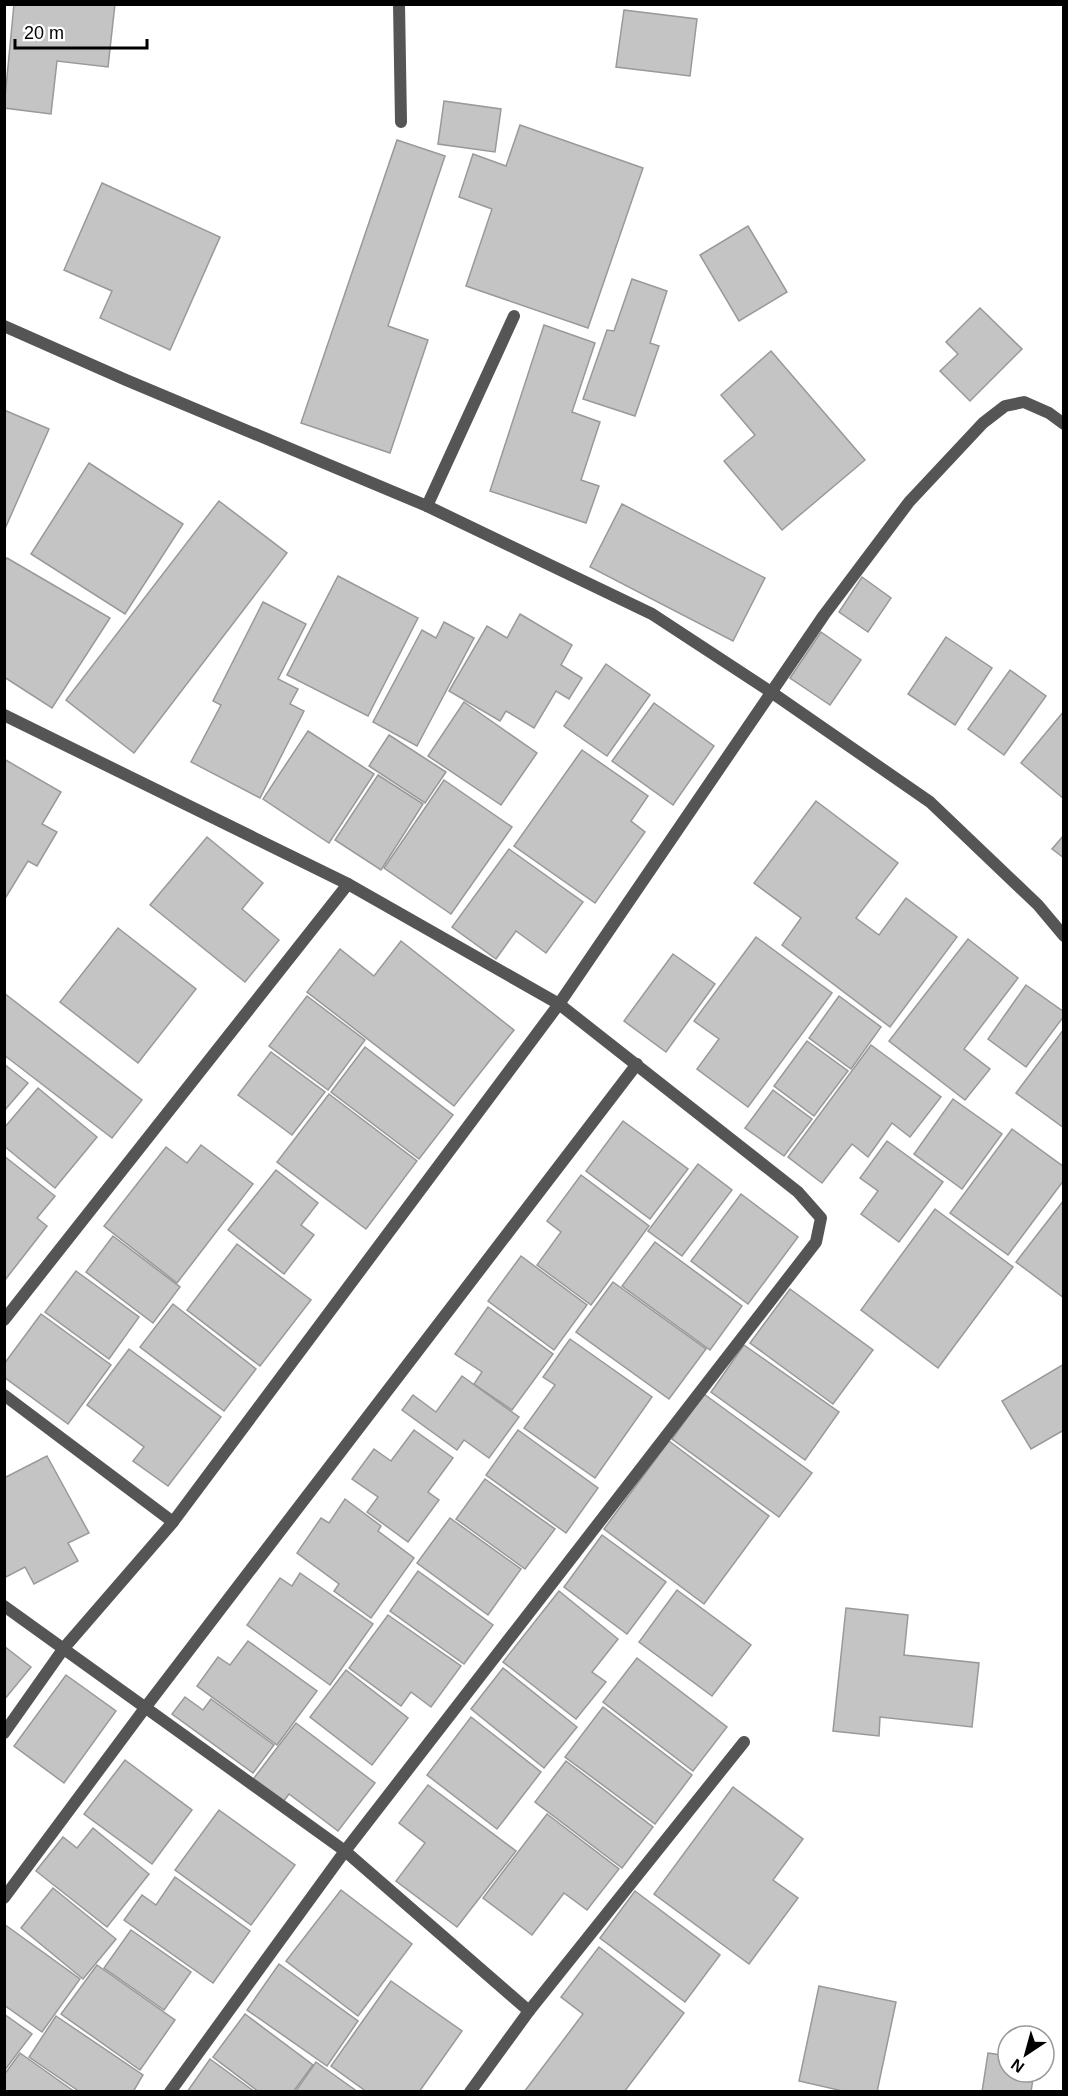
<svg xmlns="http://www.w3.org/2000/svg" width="1068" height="2096" font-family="Arial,sans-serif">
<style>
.building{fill:#c4c4c4;stroke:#999;stroke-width:1.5}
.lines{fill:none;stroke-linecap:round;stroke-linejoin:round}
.minor{stroke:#555;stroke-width:12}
</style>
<rect width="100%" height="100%" fill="#fff"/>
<g class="building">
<polygon points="14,4 115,4 108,67 57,61 51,114 4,108"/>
<polygon points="624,10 697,19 690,76 616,67"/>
<polygon points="444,101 501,109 495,152 438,144"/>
<polygon points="520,125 643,168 588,328 466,286 492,209 459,197 473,154 506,166"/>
<polygon points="397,140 445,156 388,326 428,340 390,453 301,423"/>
<polygon points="102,183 220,237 170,350 100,318 112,291 64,270"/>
<polygon points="748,226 787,292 739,321 700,255"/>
<polygon points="632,279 667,291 650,343 659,346 635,416 583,399 607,330 614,331"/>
<polygon points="980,308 1022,349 970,401 940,371 958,354 946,342"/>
<polygon points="544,325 595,343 572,412 600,422 581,480 599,486 586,523 490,491"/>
<polygon points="771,351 865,460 782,530 724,461 755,435 721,395"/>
<polygon points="4,410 49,429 4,531"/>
<polygon points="89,463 183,524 125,614 31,554"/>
<polygon points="219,501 287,553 134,753 66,700"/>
<polygon points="622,504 765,578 733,641 590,567"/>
<polygon points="7,558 110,618 52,708 4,677 4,562"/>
<polygon points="338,576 418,618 368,716 287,675"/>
<polygon points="862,577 891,598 868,632 839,612"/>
<polygon points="263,602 306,624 278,679 298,689 290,704 304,711 260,798 191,762 221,705 213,701"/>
<polygon points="520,614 572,645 561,665 582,678 569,699 556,691 534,728 506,711 500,721 449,691 487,626 507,638"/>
<polygon points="444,622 474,638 417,746 373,722 422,630 436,638"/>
<polygon points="821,632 861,660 830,705 790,678"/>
<polygon points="946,637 992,668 955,725 908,694"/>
<polygon points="606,664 650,695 607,756 564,726"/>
<polygon points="1010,670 1046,696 1004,755 968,729"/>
<polygon points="464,702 537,753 501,805 428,756"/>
<polygon points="654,703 714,746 673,805 612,761"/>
<polygon points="1064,711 1064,799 1021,763"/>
<polygon points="308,731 374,774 329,843 263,799"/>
<polygon points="389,735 446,772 425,803 369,766"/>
<polygon points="582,750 648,796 631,821 645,832 595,903 514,846"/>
<polygon points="4,759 61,792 42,824 57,832 37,866 28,861 6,897 4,896"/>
<polygon points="378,775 423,804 381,870 335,840"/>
<polygon points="444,780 512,827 451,914 384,868"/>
<polygon points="816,801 898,863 856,918 879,935 906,898 957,937 890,1027 782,945 801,918 754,883"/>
<polygon points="1064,835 1064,858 1052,849"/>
<polygon points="207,837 263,883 242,909 279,940 245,982 150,905"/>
<polygon points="509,849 583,902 546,953 516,931 496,959 452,927"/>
<polygon points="118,928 196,989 138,1063 60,1002"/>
<polygon points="756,937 832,993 748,1107 697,1069 719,1039 694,1021"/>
<polygon points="968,939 1018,978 964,1049 990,1069 965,1100 889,1041"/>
<polygon points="401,941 514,1030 454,1106 307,992 340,949 374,976"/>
<polygon points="673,954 715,984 666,1052 624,1021"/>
<polygon points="1026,985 1064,1012 1064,1016 1026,1067 988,1039"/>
<polygon points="4,993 142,1100 112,1138 4,1055"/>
<polygon points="307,996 365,1040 328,1090 269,1046"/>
<polygon points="839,996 881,1027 851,1069 809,1038"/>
<polygon points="1064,1029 1064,1128 1016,1093"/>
<polygon points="807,1041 848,1071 814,1116 774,1086"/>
<polygon points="871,1045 941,1097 910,1137 892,1123 868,1157 852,1144 822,1183 788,1157"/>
<polygon points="365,1047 453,1115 419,1159 331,1092"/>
<polygon points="271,1052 325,1092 292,1135 238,1095"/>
<polygon points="4,1064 28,1083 4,1111"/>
<polygon points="38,1088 97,1137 55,1188 4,1146 4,1128"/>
<polygon points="773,1090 812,1119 784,1156 745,1128"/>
<polygon points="329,1094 417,1161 366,1229 277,1162"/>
<polygon points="953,1099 1002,1134 962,1189 914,1154"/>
<polygon points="623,1121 688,1169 650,1219 586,1171"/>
<polygon points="1012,1129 1064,1167 1064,1180 1008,1255 950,1213"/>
<polygon points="887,1141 943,1182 899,1242 861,1214 878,1191 860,1178"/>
<polygon points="201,1145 253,1184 177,1283 104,1226 166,1147 187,1163"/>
<polygon points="4,1156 55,1196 37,1218 47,1226 5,1280"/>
<polygon points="698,1164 732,1190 682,1256 648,1231"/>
<polygon points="276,1170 318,1203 301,1225 314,1235 284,1274 228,1230"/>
<polygon points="581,1175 649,1226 591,1305 537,1265 561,1232 547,1221"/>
<polygon points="741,1194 798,1237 748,1304 691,1261"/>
<polygon points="1064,1200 1064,1298 1016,1262"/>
<polygon points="935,1209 1013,1267 938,1368 861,1310"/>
<polygon points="113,1236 180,1287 153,1323 86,1272"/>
<polygon points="655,1242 742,1306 710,1350 622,1286"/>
<polygon points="237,1244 311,1300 260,1366 187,1310"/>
<polygon points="521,1256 587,1305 554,1350 488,1301"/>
<polygon points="76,1271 139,1317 109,1359 45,1312"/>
<polygon points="613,1282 706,1349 669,1399 576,1332"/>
<polygon points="790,1289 873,1350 833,1404 750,1343"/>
<polygon points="173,1304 256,1369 224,1411 140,1347"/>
<polygon points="488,1307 553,1354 512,1410 474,1384 482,1372 455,1354"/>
<polygon points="41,1314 111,1365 68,1424 4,1377 4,1364"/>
<polygon points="570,1339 652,1397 595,1478 524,1428 555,1385 543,1377"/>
<polygon points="744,1345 839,1412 805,1460 711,1392"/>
<polygon points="129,1349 221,1417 168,1486 133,1461 144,1447 87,1405"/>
<polygon points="1064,1364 1064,1430 1031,1449 1002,1401"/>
<polygon points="462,1376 519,1417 489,1458 464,1440 457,1450 402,1410 413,1395 436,1412"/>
<polygon points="704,1394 812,1473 779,1517 672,1439"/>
<polygon points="414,1430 453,1458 428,1492 439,1500 408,1542 367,1512 378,1497 352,1479 374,1449 391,1461"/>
<polygon points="518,1430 598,1488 566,1533 486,1475"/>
<polygon points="669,1441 769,1516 704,1604 604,1529"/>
<polygon points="47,1456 89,1533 68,1543 78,1561 34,1584 25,1567 4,1578 4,1478"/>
<polygon points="485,1479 555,1529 525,1569 456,1519"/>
<polygon points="345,1499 381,1526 378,1531 414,1558 371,1618 334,1591 339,1584 297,1553 321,1518 329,1523"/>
<polygon points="450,1518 521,1569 488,1615 417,1563"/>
<polygon points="602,1535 666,1582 627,1634 564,1587"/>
<polygon points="418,1571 493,1625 464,1664 390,1611"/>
<polygon points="300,1573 373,1624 330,1685 247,1625 280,1578 292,1586"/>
<polygon points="677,1590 751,1645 712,1696 639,1642"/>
<polygon points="559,1591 618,1639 592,1672 606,1682 576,1719 503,1662"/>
<polygon points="846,1608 908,1615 904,1655 979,1663 972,1727 880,1717 879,1736 833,1731"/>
<polygon points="388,1615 461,1666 431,1707 411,1692 401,1706 349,1668"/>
<polygon points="248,1641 317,1691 277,1745 197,1686 218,1657 230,1665"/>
<polygon points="4,1646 31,1667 4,1700"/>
<polygon points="637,1658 727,1727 693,1771 603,1702"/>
<polygon points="503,1668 577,1727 544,1768 471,1709"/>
<polygon points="346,1670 408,1718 372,1765 310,1717"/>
<polygon points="66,1675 116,1711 64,1783 14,1746"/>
<polygon points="185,1697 203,1710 211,1699 274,1745 253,1773 172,1714"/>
<polygon points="603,1707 692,1775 655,1824 565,1757"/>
<polygon points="471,1717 541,1772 497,1829 427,1775"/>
<polygon points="296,1723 375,1783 338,1831 289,1794 281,1805 251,1782"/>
<polygon points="125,1760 192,1810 152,1864 84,1814"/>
<polygon points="566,1761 653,1827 622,1868 535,1802"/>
<polygon points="428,1785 516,1851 457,1927 396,1881 425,1843 399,1823"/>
<polygon points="733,1787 803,1839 773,1880 798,1898 749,1964 654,1894"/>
<polygon points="219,1810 295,1865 251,1925 175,1870"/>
<polygon points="547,1814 619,1869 587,1910 564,1893 532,1935 483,1898"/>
<polygon points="93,1828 149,1874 107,1927 36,1871 63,1837 77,1848"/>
<polygon points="175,1877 250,1931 213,1983 124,1920 142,1895 156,1905"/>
<polygon points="53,1888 116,1939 83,1979 21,1928"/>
<polygon points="341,1890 412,1944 358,2016 286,1961"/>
<polygon points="635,1891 720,1955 685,2002 600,1938"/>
<polygon points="4,1924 80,1979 42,2032 4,2005"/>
<polygon points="131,1930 191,1972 164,2010 104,1968"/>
<polygon points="599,1947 684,2013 624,2092 524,2092 583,2014 561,1997"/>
<polygon points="279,1964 358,2021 327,2066 247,2010"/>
<polygon points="97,1965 175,2020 140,2070 61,2014"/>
<polygon points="391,1981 462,2031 419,2092 367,2092 331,2066"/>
<polygon points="819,1986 896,2002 877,2092 847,2092 799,2081"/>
<polygon points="4,2014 32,2034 4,2071"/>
<polygon points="245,2014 313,2065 293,2092 259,2092 213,2057"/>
<polygon points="56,2016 143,2075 133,2092 80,2092 29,2057"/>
<polygon points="20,2053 75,2092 4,2092 4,2075"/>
<polygon points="988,2053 1008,2056 1008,2072 1034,2072 1031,2092 982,2092"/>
<polygon points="210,2059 255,2092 187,2092"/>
<polygon points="316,2062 358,2092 295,2092"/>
</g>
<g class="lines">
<g class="minor">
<polyline points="399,4 401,122"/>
<polyline points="4,326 126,380 427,506 652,614 771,692 930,802 1038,905 1064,936"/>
<polyline points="427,506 514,316"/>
<polyline points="4,715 348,884 559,1004 798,1192 821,1218 816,1242 345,1851 170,2092"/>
<polyline points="4,1320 348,884"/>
<polyline points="4,1395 173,1522"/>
<polyline points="4,1606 345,1851 529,2011"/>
<polyline points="4,1733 64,1648 173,1522 559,1004 824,615 909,502 983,423 1005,406 1024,402 1049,413 1064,424"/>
<polyline points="4,1898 145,1708 637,1064"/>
<polyline points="470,2092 529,2011 744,1742"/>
</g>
</g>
<rect width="1068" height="2096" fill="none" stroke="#000000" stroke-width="12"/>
<g transform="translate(1026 2054) rotate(216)"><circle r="28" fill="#ffffff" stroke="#999999" stroke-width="1.5"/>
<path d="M0-4.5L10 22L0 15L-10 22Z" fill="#000000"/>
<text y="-9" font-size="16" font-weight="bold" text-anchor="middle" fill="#000000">N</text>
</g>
<path d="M15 39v9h132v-9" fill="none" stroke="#000000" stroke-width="3"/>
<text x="24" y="39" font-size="18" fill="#000000" stroke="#ffffff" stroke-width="4.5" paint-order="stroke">20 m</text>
</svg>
